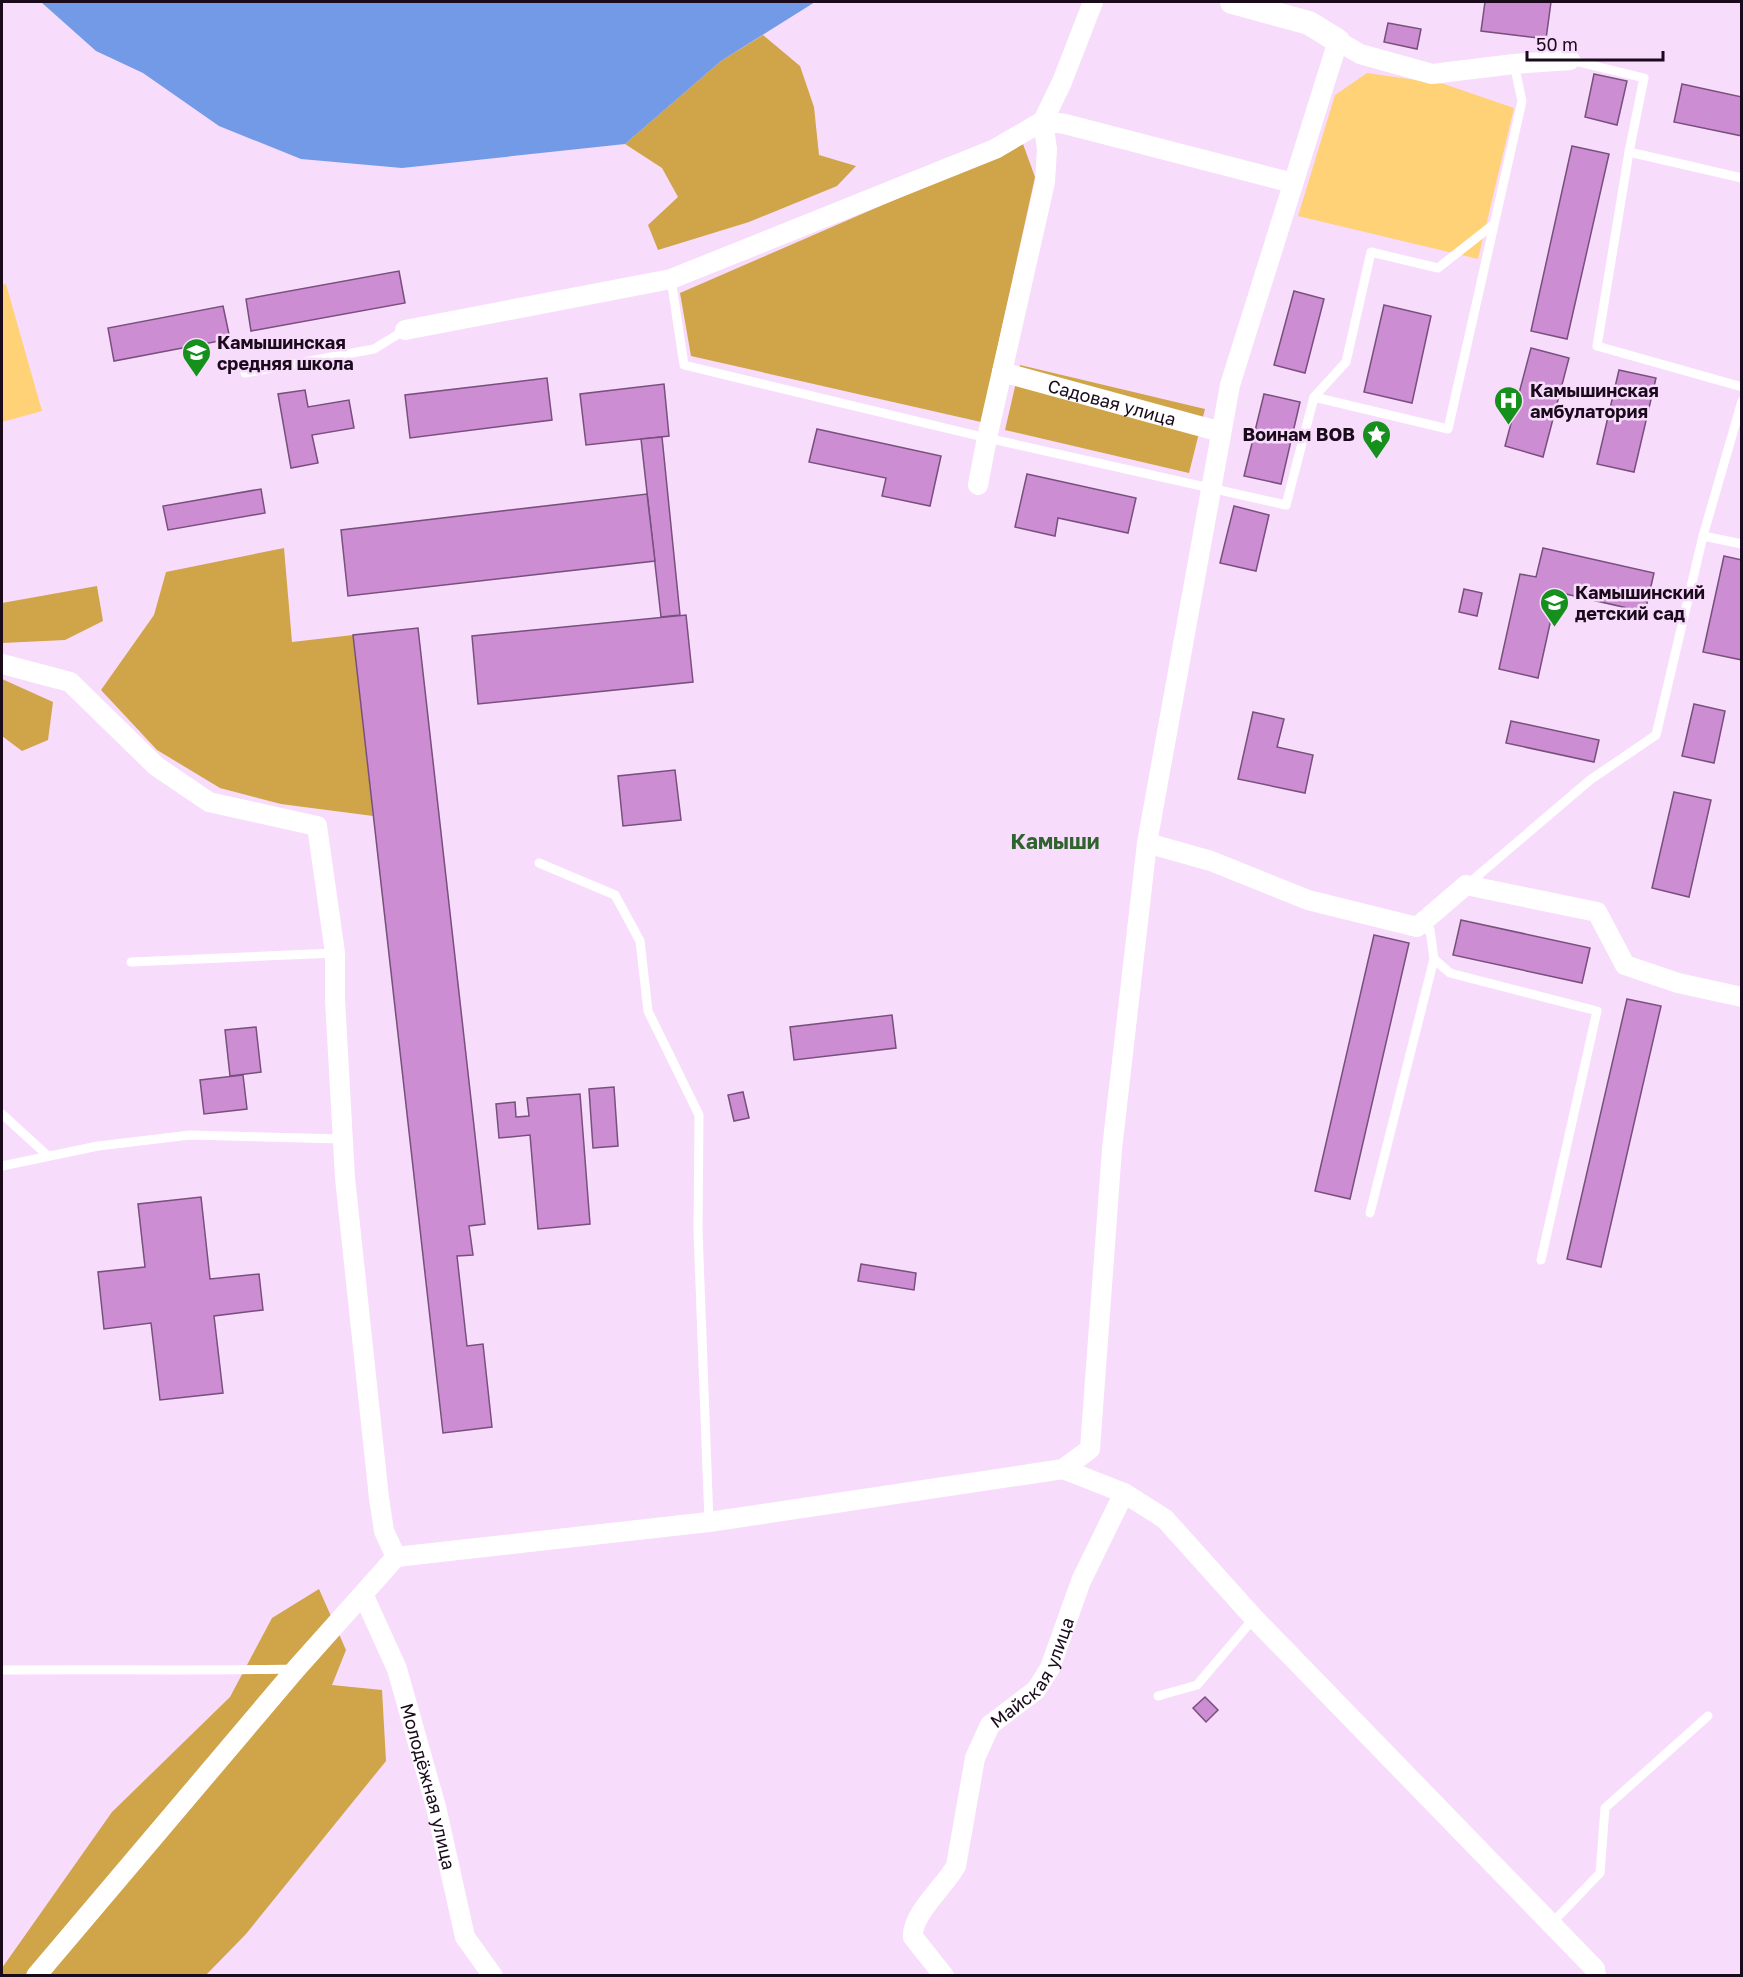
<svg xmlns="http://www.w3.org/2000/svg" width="1743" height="1977" font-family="'Golos Text',sans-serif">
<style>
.green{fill:#ffd277}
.forest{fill:#d0a449}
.water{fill:#739ae6}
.building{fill:#cc8dd3;stroke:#784f7d;stroke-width:1.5}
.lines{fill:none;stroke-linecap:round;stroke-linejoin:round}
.service{stroke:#fff;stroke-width:9}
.minor{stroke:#fff;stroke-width:20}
.tertiary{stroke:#fff;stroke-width:24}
.labels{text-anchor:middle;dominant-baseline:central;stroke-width:5;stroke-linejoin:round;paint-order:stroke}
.poi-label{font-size:18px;font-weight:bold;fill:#1a0a1c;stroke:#f8dcfb;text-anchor:start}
.street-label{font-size:18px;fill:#1a0a1c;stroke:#f8dcfb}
.quarter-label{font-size:21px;font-weight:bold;fill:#30642f;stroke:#f8dcfb}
</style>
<rect width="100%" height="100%" fill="#f8dcfb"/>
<g class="green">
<polygon points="1367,73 1444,84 1514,108 1478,259 1298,216 1335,95"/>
<polygon points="6,284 42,411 2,422 2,285"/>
</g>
<g class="forest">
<polygon points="763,35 800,66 814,107 819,155 856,166 837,186 749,222 658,250 648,225 678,197 662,168 625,144 721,61"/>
<polygon points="1023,144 1035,177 981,422 691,356 680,293"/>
<polygon points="1020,365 1205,409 1189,473 1005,430"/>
<polygon points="284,548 292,642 353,635 373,816 281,804 220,788 157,750 101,690 154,615 166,572"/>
<polygon points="97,586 103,621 65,640 2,643 2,603"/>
<polygon points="2,679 53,702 48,740 22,751 2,736"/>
<polygon points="319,1589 346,1650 332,1685 382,1690 386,1761 246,1934 206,1975 2,1976 2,1968 112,1812 230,1697 272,1618"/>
</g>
<polygon class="water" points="41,2 815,2 721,61 625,144 402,168 301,159 219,126 143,73 96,51"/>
<g class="building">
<polygon points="1485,2 1551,2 1546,39 1481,31"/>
<polygon points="1388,23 1421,29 1417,49 1384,42"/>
<polygon points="1594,74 1627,81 1617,125 1585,117"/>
<polygon points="1682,84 1742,97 1742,136 1674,122"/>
<polygon points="1572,146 1609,154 1567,339 1531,331"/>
<polygon points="399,271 405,303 251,331 246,299"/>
<polygon points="1294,291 1324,299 1305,373 1274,365"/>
<polygon points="1384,305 1431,316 1412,403 1364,392"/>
<polygon points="223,306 230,339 114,361 108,328"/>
<polygon points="1531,348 1569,358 1543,457 1505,446"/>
<polygon points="1619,370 1656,378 1634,472 1597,464"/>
<polygon points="547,378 552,420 410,438 405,395"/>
<polygon points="664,384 669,436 586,445 580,394"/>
<polygon points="305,390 308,407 349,400 354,428 312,435 318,463 291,468 278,394"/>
<polygon points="1264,394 1300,402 1281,484 1244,476"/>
<polygon points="817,429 941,456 930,506 882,496 886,478 809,462"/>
<polygon points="662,437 680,615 661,617 641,439"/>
<polygon points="1027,474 1136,498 1128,533 1058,518 1055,536 1015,527"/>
<polygon points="261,489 265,513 168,530 163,506"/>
<polygon points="647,494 655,561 348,596 341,530"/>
<polygon points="1234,506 1269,515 1256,571 1220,563"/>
<polygon points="1543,548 1654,573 1645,612 1557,592 1538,678 1499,669 1520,574 1536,577"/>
<polygon points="1724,556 1742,560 1742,660 1703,652"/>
<polygon points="1464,589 1482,593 1477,616 1459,612"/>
<polygon points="686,615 693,682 478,704 472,636"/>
<polygon points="418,628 485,1224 469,1226 473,1255 457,1256 467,1346 483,1344 492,1427 443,1433 353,635"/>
<polygon points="1694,704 1725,711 1714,763 1682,756"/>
<polygon points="1253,712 1284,719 1277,747 1313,755 1305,793 1238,779"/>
<polygon points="1511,721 1599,740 1594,762 1506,743"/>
<polygon points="675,770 681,820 623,826 618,776"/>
<polygon points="1674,792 1711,800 1689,897 1652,888"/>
<polygon points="1461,920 1590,948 1582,983 1453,955"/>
<polygon points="1374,935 1409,943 1350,1199 1315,1191"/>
<polygon points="1627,999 1661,1006 1601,1267 1567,1259"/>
<polygon points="892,1015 896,1048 794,1060 790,1027"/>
<polygon points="256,1027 261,1072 230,1076 225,1030"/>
<polygon points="243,1075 247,1109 204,1114 200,1080"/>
<polygon points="614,1087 618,1146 593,1148 589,1089"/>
<polygon points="743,1092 749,1118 734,1121 728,1095"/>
<polygon points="580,1094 590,1224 538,1229 530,1135 499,1138 496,1104 515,1102 516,1117 529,1116 527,1098"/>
<polygon points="201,1197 210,1279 259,1274 263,1310 214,1316 223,1393 160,1400 151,1323 104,1329 98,1272 145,1267 138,1204"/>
<polygon points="861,1264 916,1273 914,1290 858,1281"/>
<polygon points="1205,1697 1218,1710 1206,1722 1193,1708"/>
</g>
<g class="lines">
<g class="service">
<polyline points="1570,60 1644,78 1629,152 1597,346 1742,387"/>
<polyline points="1629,152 1742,178"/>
<polyline points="671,279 684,365 987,438 1286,505 1314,397 1448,429 1522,101 1514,64"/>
<polyline points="245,373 374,349 405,330"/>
<polyline points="1314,397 1346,362 1371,252 1438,268 1494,224"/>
<polyline points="1742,401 1703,536 1742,544"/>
<polyline points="539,863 615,895 640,941 648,1011 699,1115 698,1231 709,1522"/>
<polyline points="1468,884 1590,780 1656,735 1703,536"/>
<polyline points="1434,959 1450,973 1597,1011 1541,1260"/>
<polyline points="131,962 335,953"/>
<polyline points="2,1114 48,1156"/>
<polyline points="2,1166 98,1146 190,1135 342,1139"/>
<polyline points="1370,1213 1434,959 1430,930 1417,928"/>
<path d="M2 1670C99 1669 196 1671 293 1669"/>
<polyline points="1158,1696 1197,1685 1254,1618"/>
<polyline points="1551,1924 1600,1873 1605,1808 1708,1716"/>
</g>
<g class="minor">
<polyline points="405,330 671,279 995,149 1043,121 1062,82 1093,2"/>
<path id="s1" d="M1002 372 1221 432"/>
<polyline points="978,485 987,438 1045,182 1047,149 1043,121 1065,124 1293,183"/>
<polyline points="2,664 70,682 156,766 209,802 317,826 335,953 335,999 345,1178 379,1498 384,1531 396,1557"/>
<polyline points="1147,843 1211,861 1308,900 1417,927 1466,885 1597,912 1625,965 1678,983 1742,997"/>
<polyline points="1063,1469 1124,1493 1165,1519 1254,1618 1595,1969 1596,1976"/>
<path id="s2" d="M363 1594 397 1669 436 1807 465 1937 493 1976"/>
<polyline points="36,1976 296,1669 396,1557 709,1522 1063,1469 1090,1449 1112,1149 1147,843 1230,385 1338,41 1360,54 1432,74 1514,64 1570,60"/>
<path id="s3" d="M944 1976 913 1937C911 1915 945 1886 956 1866L975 1758 990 1725 1036 1690 1050 1668 1081 1581 1124 1493"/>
</g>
<polyline class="tertiary" points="1232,2 1309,23 1338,41"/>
</g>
<defs>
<symbol id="school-pin" viewBox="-11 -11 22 30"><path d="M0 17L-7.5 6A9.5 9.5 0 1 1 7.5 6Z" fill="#16901d" stroke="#f8dcfb"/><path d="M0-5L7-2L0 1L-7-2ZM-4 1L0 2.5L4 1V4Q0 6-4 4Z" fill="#fff"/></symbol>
<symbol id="hospital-pin" viewBox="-11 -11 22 30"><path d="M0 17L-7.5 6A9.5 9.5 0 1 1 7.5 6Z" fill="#16901d" stroke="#f8dcfb"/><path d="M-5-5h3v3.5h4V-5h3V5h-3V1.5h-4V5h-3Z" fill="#fff"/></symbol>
<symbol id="sight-pin" viewBox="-11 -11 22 30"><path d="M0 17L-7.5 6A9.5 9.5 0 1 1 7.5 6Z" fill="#16901d" stroke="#f8dcfb"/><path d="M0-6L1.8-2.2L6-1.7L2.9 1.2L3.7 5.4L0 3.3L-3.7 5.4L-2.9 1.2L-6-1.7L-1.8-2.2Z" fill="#fff"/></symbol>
</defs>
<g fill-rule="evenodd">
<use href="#school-pin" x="180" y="336" width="33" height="45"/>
<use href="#hospital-pin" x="1492" y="384" width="33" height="45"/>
<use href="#sight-pin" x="1360" y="418" width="33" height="45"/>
<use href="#school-pin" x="1538" y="586" width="33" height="45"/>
</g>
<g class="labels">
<g class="poi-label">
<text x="217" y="342">Камышинская<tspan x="217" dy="21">средняя школа</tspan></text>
<text x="1530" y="390">Камышинская<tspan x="1530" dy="21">амбулатория</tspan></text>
<text x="1355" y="434" text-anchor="end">Воинам ВОВ</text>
<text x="1575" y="592">Камышинский<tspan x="1575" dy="21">детский сад</tspan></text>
</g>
<g class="street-label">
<text stroke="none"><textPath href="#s1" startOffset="114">Садовая улица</textPath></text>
<text stroke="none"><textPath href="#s3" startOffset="350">Майская улица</textPath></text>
<text stroke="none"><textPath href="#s2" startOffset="204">Молодёжная улица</textPath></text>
</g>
<g class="quarter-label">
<text x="1055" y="841">Камыши</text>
</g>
</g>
<rect width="1743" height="1977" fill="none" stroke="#1a0a1c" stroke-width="6"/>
<path d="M1527 51v9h136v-9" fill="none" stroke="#1a0a1c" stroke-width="3"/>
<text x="1536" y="51" font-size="18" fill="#1a0a1c" stroke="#f8dcfb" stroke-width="4.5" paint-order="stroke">50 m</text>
</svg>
